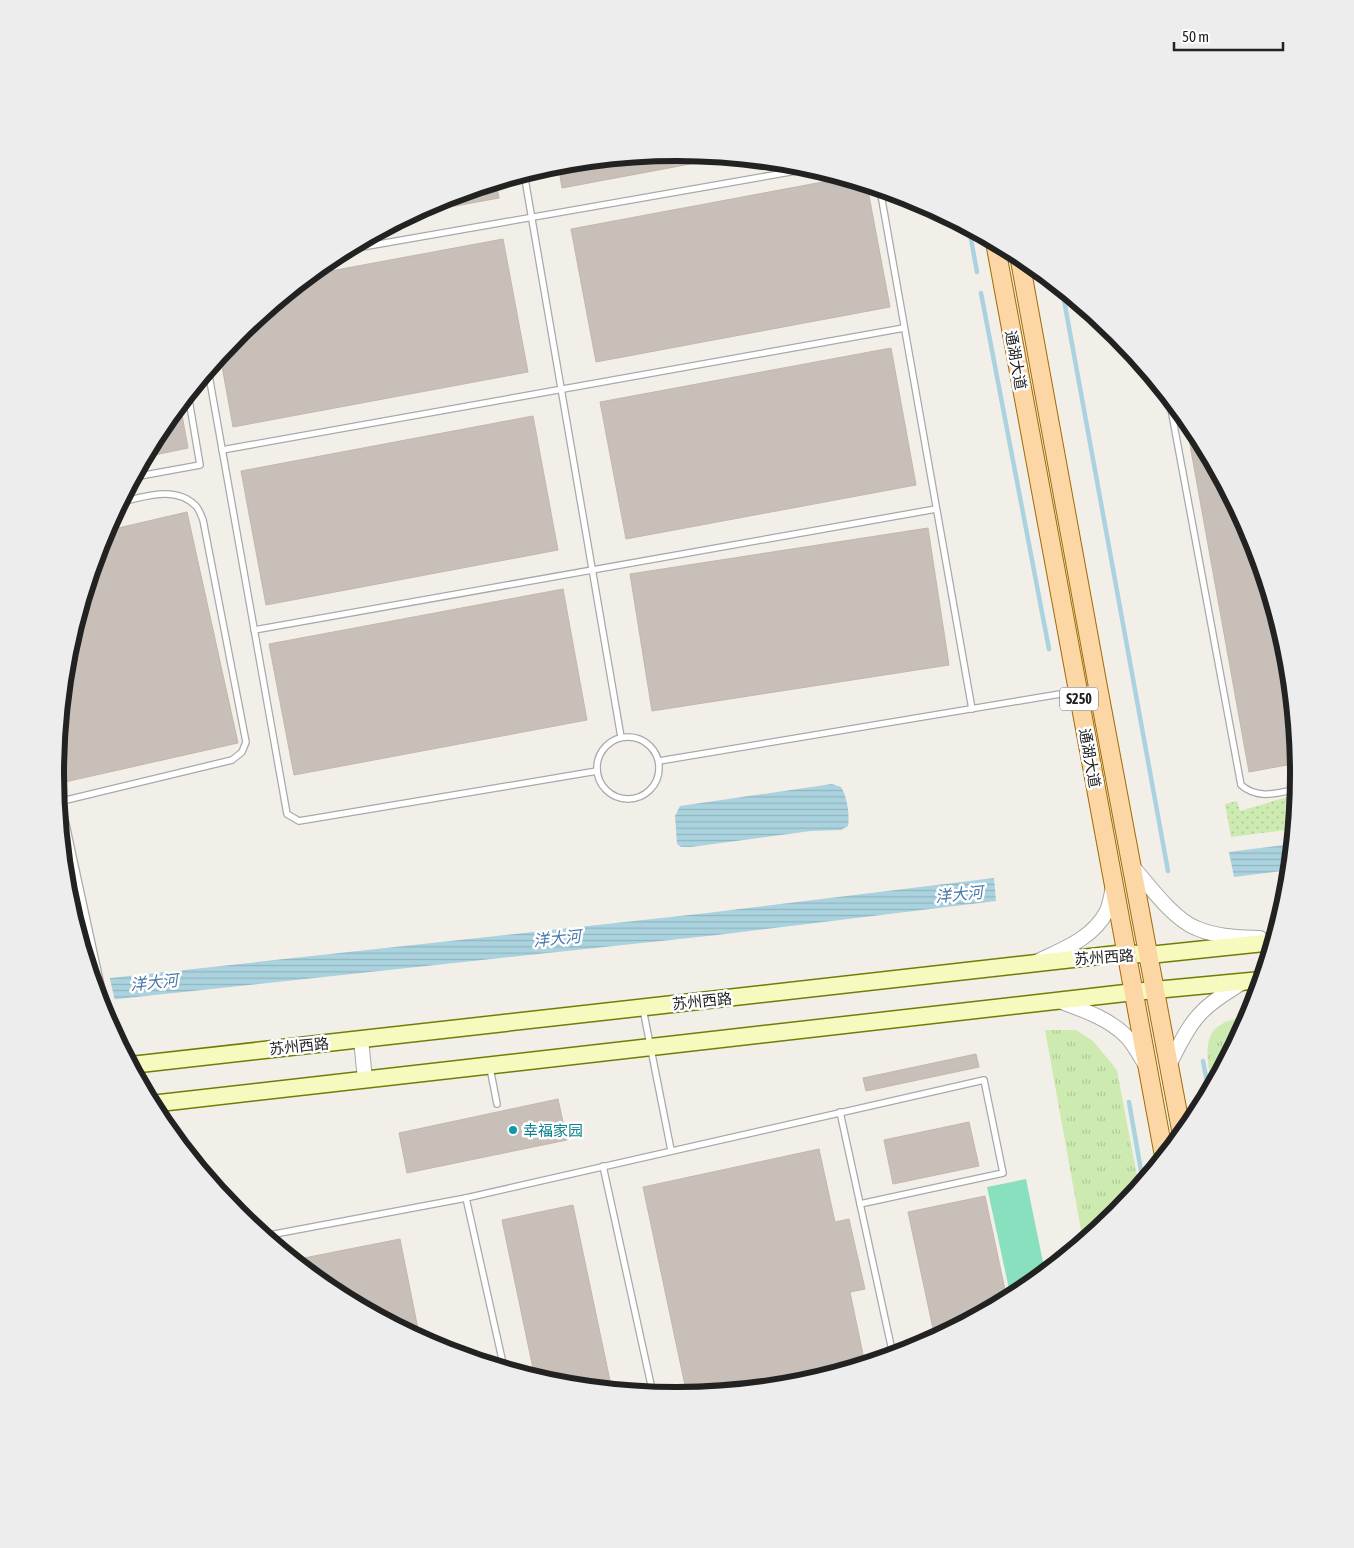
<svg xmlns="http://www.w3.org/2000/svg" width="1354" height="1548" font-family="'Asap Condensed','Noto Sans SC',sans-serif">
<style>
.grass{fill:url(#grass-tufts)}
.garden{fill:url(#garden-dots)}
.pitch{fill:#88e0be}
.water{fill:url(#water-rules)}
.pier{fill:#f2efe9}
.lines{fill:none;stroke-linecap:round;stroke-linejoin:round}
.stream{stroke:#aad3df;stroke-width:4.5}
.building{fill:#c7bfb8;stroke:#c4b6ab}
.service-casing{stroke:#a9a9a9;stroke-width:8}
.tertiary-casing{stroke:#a9a9a9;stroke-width:16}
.secondary-casing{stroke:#707d05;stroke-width:19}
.primary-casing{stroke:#a06b00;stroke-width:20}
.service{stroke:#fff;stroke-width:5.5}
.tertiary{stroke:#fff;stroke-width:14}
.secondary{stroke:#f7fabf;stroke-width:16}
.primary{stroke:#fcd6a4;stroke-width:18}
.culture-dot{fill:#0f9aa8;stroke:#fff;stroke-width:2}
.labels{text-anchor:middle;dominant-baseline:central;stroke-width:5;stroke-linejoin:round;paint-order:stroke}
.shield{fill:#fff;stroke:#646464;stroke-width:1}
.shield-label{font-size:14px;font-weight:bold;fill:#222}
.street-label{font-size:15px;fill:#222;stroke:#fff}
.culture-label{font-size:15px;fill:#0d838f;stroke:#fff;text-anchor:start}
.water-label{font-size:16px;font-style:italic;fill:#4a7aab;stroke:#fff}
.rim{fill:none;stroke:#222;stroke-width:6}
</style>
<defs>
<pattern id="grass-tufts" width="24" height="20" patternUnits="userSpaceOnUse" patternTransform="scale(1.25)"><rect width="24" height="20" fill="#cdebb0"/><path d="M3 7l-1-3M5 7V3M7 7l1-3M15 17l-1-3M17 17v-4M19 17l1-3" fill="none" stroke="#b0c997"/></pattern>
<pattern id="garden-dots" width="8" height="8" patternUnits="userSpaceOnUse" patternTransform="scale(1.25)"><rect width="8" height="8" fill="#cdebb0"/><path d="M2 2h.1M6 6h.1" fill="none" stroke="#b0c997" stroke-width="1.8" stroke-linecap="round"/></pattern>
<pattern id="water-rules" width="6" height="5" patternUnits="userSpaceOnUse" patternTransform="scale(1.25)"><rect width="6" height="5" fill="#aad3df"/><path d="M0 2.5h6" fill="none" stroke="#92b5bf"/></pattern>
</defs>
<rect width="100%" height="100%" fill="#f2efe9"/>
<g class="grass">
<path d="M1249 1017 1212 1086C1205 1048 1200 1021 1249 1017Z"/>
<polygon points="1045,1030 1076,1030 1093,1041 1117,1070 1139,1187 1117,1214 1083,1241"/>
</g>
<polygon class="garden" points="1297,794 1294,829 1231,837 1225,804 1237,801 1240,811"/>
<polygon class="pitch" points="1026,1179 1045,1272 1022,1291 1011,1298 987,1187"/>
<g class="water">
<path d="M832 784 841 787C847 796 850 815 848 826L841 830 811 831 691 847H681L677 844 675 816 680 806Z"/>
<polygon points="1292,844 1290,870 1234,877 1229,852"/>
<polygon points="994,878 996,901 717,935 99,1001 92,980 707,913"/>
</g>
<polygon class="pier" points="109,975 115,1001 100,1003 92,977"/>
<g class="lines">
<g class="stream">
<polyline points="969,228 977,272"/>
<polyline points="1062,289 1168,871"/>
<polyline points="981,293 1049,649"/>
<polyline points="1203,1061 1209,1092"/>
<polyline points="1129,1102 1143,1182"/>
</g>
</g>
<g class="building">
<polygon points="677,152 717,156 717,159 562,188 558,164"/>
<polygon points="844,178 867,185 890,307 596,362 571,229"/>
<polygon points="496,182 499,198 423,212 422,209 439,199"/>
<polygon points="503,239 528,372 233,427 220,355 237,334 309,275"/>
<polygon points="891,348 916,485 626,539 600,402"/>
<polygon points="180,404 188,448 145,457 160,428"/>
<polygon points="533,416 558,550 266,605 241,471"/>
<polygon points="1185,417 1194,429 1252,536 1287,653 1298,763 1249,772"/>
<polygon points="187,512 238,743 56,784 55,774 67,652 102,536 105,531"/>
<polygon points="928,528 949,665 652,711 630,574"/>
<polygon points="563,589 587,720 294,775 269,644"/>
<polygon points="976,1054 979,1067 866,1091 863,1078"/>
<polygon points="558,1099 567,1140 407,1173 399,1133"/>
<polygon points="969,1122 979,1166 893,1184 884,1140"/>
<polygon points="819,1149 835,1222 849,1219 865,1289 850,1292 865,1364 798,1384 687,1395 643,1187"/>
<polygon points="985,1196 1007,1299 935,1338 908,1212"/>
<polygon points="573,1205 612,1390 555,1384 535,1378 502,1220"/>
<polygon points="400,1239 420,1339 331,1291 294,1260"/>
</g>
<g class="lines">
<defs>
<g id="service">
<polyline points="524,173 621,737"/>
<polyline points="880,189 972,709"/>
<polyline points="345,250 813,168"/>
<polyline points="208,370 287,814 299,821 597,771"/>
<path d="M1169 398 1241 785C1258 800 1278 793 1297 789"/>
<polyline points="222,450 904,328"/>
<polyline points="134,477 200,465 188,394"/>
<polyline points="254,630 936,509"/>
<circle cx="628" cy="768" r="31"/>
<polyline points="659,761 1096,688"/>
<polyline points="61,801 110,1027"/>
<path d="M58 802 232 760 242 752 246 742 203 520C201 515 199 509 196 506 175 485 145 497 120 502"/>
<polyline points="643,1009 671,1150"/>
<polyline points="490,1068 497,1104"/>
<polyline points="840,1112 893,1355"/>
<polyline points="603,1166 653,1394"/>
<polyline points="264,1236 466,1198"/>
<polyline points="504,1368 466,1198 984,1080 1003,1173 860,1204"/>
</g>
<g id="tertiary">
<path d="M1132 866C1149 885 1172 918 1196 928 1216 937 1239 937 1260 938"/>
<path d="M1038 961C1064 949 1093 938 1107 911 1110 904 1111 895 1113 888"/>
<path d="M1059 1001C1083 1010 1108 1018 1126 1036 1134 1044 1140 1056 1146 1066"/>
<polyline points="361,1039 365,1080"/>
<path d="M1169 1065C1178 1048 1186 1029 1199 1015 1211 1001 1228 992 1243 982"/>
</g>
<g id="secondary">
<polyline points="131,1065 1126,953 1149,955 1273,942"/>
<polyline points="151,1104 1134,992 1261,980"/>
</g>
<g id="primary">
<polyline points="995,242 1164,1156"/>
<polyline points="1019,255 1098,687 1182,1135"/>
</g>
</defs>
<use href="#service" class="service-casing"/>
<use href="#tertiary" class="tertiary-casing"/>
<use href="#secondary" class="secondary-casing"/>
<use href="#primary" class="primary-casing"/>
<use href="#service" class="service"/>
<use href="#tertiary" class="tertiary"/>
<use href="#secondary" class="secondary"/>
<use href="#primary" class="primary"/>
</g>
<circle class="culture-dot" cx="513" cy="1130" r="5"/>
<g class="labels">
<rect class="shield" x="1060" y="687.5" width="38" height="23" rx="4"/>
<g class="shield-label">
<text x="1079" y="699">S250</text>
</g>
<g class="street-label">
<text transform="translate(1016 360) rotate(80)">通湖大道</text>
<text transform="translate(1090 758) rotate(80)">通湖大道</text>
<text transform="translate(1104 957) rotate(-4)">苏州西路</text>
<text transform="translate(702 1001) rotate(-6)">苏州西路</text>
<text transform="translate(299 1046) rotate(-6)">苏州西路</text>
</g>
<g class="culture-label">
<text x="523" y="1130">幸福家园</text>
</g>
<g class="water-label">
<text transform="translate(959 894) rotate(-6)">洋大河</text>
<text transform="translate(557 938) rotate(-6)">洋大河</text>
<text transform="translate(154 982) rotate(-6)">洋大河</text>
</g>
</g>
<path d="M0 0H1354V1548H0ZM64 774a613 613 0 1 1 1226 0a613 613 0 1 1-1226 0Z" fill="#ededed" fill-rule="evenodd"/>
<path class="rim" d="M64 774a613 613 0 1 1 1226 0a613 613 0 1 1-1226 0Z"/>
<path d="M1174 42v8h109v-8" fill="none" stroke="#222222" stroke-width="2.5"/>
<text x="1182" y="42" font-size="15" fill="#222222" stroke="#ffffff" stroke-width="4" paint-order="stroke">50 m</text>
</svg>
